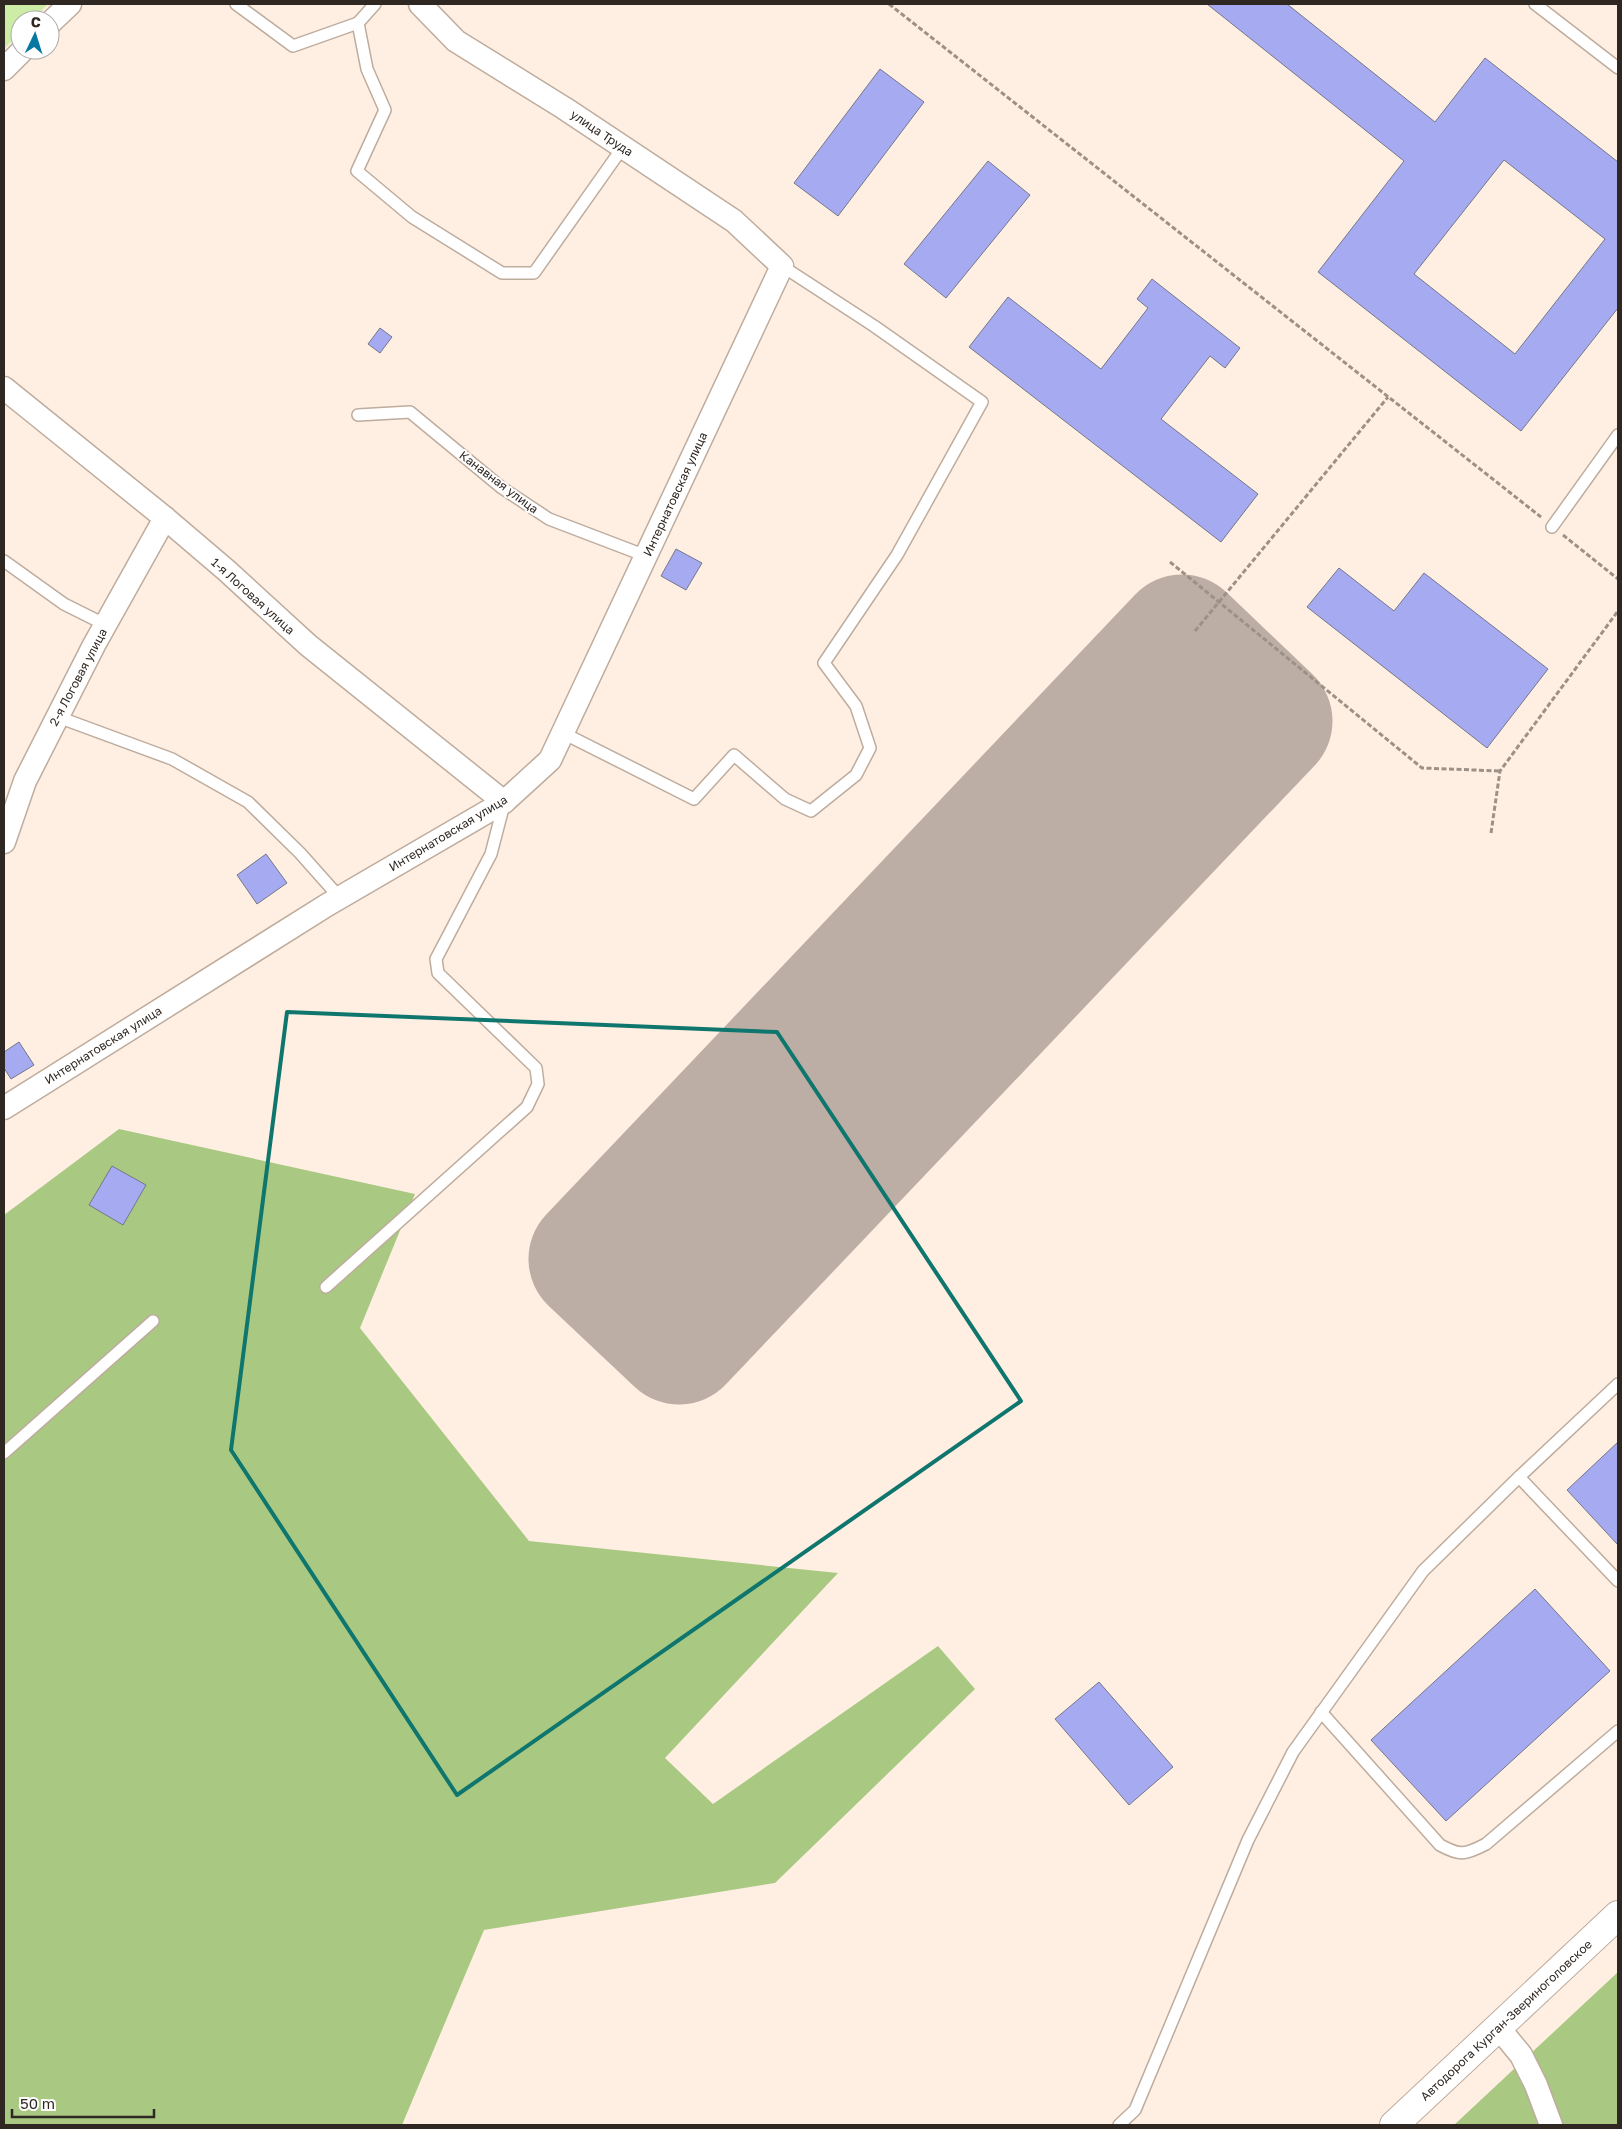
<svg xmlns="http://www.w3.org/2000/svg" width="1622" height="2129" font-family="'Golos Text',sans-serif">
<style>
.green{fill:#cdeda6}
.forest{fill:#a9c983}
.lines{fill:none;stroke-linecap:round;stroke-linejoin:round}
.runway{stroke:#bcaea4;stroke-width:129}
.building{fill:#a6abf1;stroke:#747689;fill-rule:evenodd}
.service-casing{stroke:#beac9d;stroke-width:14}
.minor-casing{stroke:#beac9d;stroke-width:25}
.primary-casing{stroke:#beac9d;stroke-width:30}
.path{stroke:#9c9087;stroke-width:3;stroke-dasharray:5 2.5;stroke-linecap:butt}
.service{stroke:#fff;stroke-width:11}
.minor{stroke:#fff;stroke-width:22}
.primary{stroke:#fff;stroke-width:28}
.marked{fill:none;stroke:#0f766e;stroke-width:4;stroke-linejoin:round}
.labels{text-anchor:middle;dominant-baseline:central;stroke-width:4;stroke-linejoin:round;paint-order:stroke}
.street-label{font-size:12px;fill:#2f2722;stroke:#fff}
</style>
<rect width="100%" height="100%" fill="#ffefe3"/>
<polygon class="green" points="4,4 48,4 32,20 20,20 20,32 4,49"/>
<g class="forest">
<polygon points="119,1129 415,1194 360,1328 529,1541 838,1573 665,1758 713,1804 938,1646 975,1689 775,1883 484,1930 402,2125 4,2125 4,1215"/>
<polygon points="1618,1972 1618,2125 1454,2125"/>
</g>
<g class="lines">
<polygon class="runway" points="1182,639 1268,721 679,1340 593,1259"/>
</g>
<g class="building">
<path d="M1207 4H1287L1435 122 1485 58 1618 162V308L1521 431 1318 272 1404 161ZM1504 160 1605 239 1515 354 1414 274Z"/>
<polygon points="880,69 924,102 838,216 794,183"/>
<polygon points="988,161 1030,195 946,298 904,264"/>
<polygon points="1152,279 1240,348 1225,368 1210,356 1161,419 1258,494 1221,542 969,347 1008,297 1101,369 1148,308 1137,299"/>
<polygon points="380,328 392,337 380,353 368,344"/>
<polygon points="676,549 702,563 686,590 661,576"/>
<polygon points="1339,568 1394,611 1424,573 1548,669 1487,748 1307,607"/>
<polygon points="266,854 287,883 257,904 237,875"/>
<polygon points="19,1042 34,1065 11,1079 4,1068 4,1052"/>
<polygon points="112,1166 146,1185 123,1225 89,1205"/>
<polygon points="1618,1442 1618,1545 1567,1490"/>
<polygon points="1535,1589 1610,1671 1446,1821 1371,1740"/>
<polygon points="1099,1682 1173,1767 1129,1805 1055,1719"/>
</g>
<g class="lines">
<defs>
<g id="service">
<polyline points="236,4 293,46 358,23 375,4"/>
<polyline points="1535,4 1618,68"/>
<polyline points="358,23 367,69 385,110 357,171 412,217 502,273 534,273 623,147"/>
<polyline points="358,415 410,412 502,488 549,519 646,556"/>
<polyline points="1552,527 1618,435"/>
<polyline points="4,561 64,604 106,625"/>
<polyline points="58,717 172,759 248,802 300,853 340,898"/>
<polyline points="563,733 694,799 734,755 785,799 811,811 856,775 870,748 856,706 824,663 897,555 982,402 874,326 782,266"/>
<polyline points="326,1287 527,1107 538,1084 536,1068 438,973 436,959 491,854 504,804"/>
<polyline points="4,1453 153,1321"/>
<polyline points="1519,1477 1618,1581"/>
<path d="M1321 1712 1440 1845C1460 1856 1465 1855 1486 1844L1618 1731"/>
<polyline points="1119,2125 1135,2110 1248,1840 1293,1752 1423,1571 1519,1477 1618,1384"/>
</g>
<g id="minor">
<polyline points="50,23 70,4"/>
<polyline points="4,69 23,50"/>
<polyline points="4,388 165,518 226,570 308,645 504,802"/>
<polyline points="4,842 25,781 94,645 165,518"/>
<polyline points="4,1108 327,905 504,802 550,760 782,266 734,221 564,108 456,41 420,4"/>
<polyline points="1498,2027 1521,2055 1536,2085 1551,2125"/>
</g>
<polyline id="primary" points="1394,2125 1618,1915"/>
</defs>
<use href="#service" class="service-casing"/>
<use href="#minor" class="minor-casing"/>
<use href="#primary" class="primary-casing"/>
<g class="path">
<polyline points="889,4 1541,517"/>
<polyline points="1563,535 1618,579"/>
<polyline points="1170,562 1422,768 1500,771"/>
<polyline points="1195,631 1388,397"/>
<polyline points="1491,833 1500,771 1618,611"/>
</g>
<use href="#service" class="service"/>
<use href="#minor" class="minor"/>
<use href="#primary" class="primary"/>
</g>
<path class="marked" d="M287 1012 777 1032 1021 1401 457 1795 231 1450Z"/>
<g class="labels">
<g class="street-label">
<text transform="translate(602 133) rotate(34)">улица Труда</text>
<text transform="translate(499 482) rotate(37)">Канавная улица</text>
<text transform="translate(675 494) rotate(-65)">Интернатовская улица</text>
<text transform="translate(253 596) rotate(42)">1-я Логовая улица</text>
<text transform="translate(78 677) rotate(-62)">2-я Логовая улица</text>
<text transform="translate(448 833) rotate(-31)">Интернатовская улица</text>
<text transform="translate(103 1045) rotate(-32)">Интернатовская улица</text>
<text transform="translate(1506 2020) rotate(-43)">Автодорога Курган-Звериноголовское</text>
</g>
</g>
<rect width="1622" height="2129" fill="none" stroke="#2f2722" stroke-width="10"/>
<g transform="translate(35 35) rotate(4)"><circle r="24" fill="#ffffff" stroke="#aca9a7"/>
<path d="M0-4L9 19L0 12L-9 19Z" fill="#0579a2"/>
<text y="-8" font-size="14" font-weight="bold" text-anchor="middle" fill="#2f2722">С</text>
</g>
<path d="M12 2109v8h142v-8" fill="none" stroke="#2f2722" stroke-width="2.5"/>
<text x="20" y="2109" font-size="15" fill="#2f2722" stroke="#ffffff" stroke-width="4" paint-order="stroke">50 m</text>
</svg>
